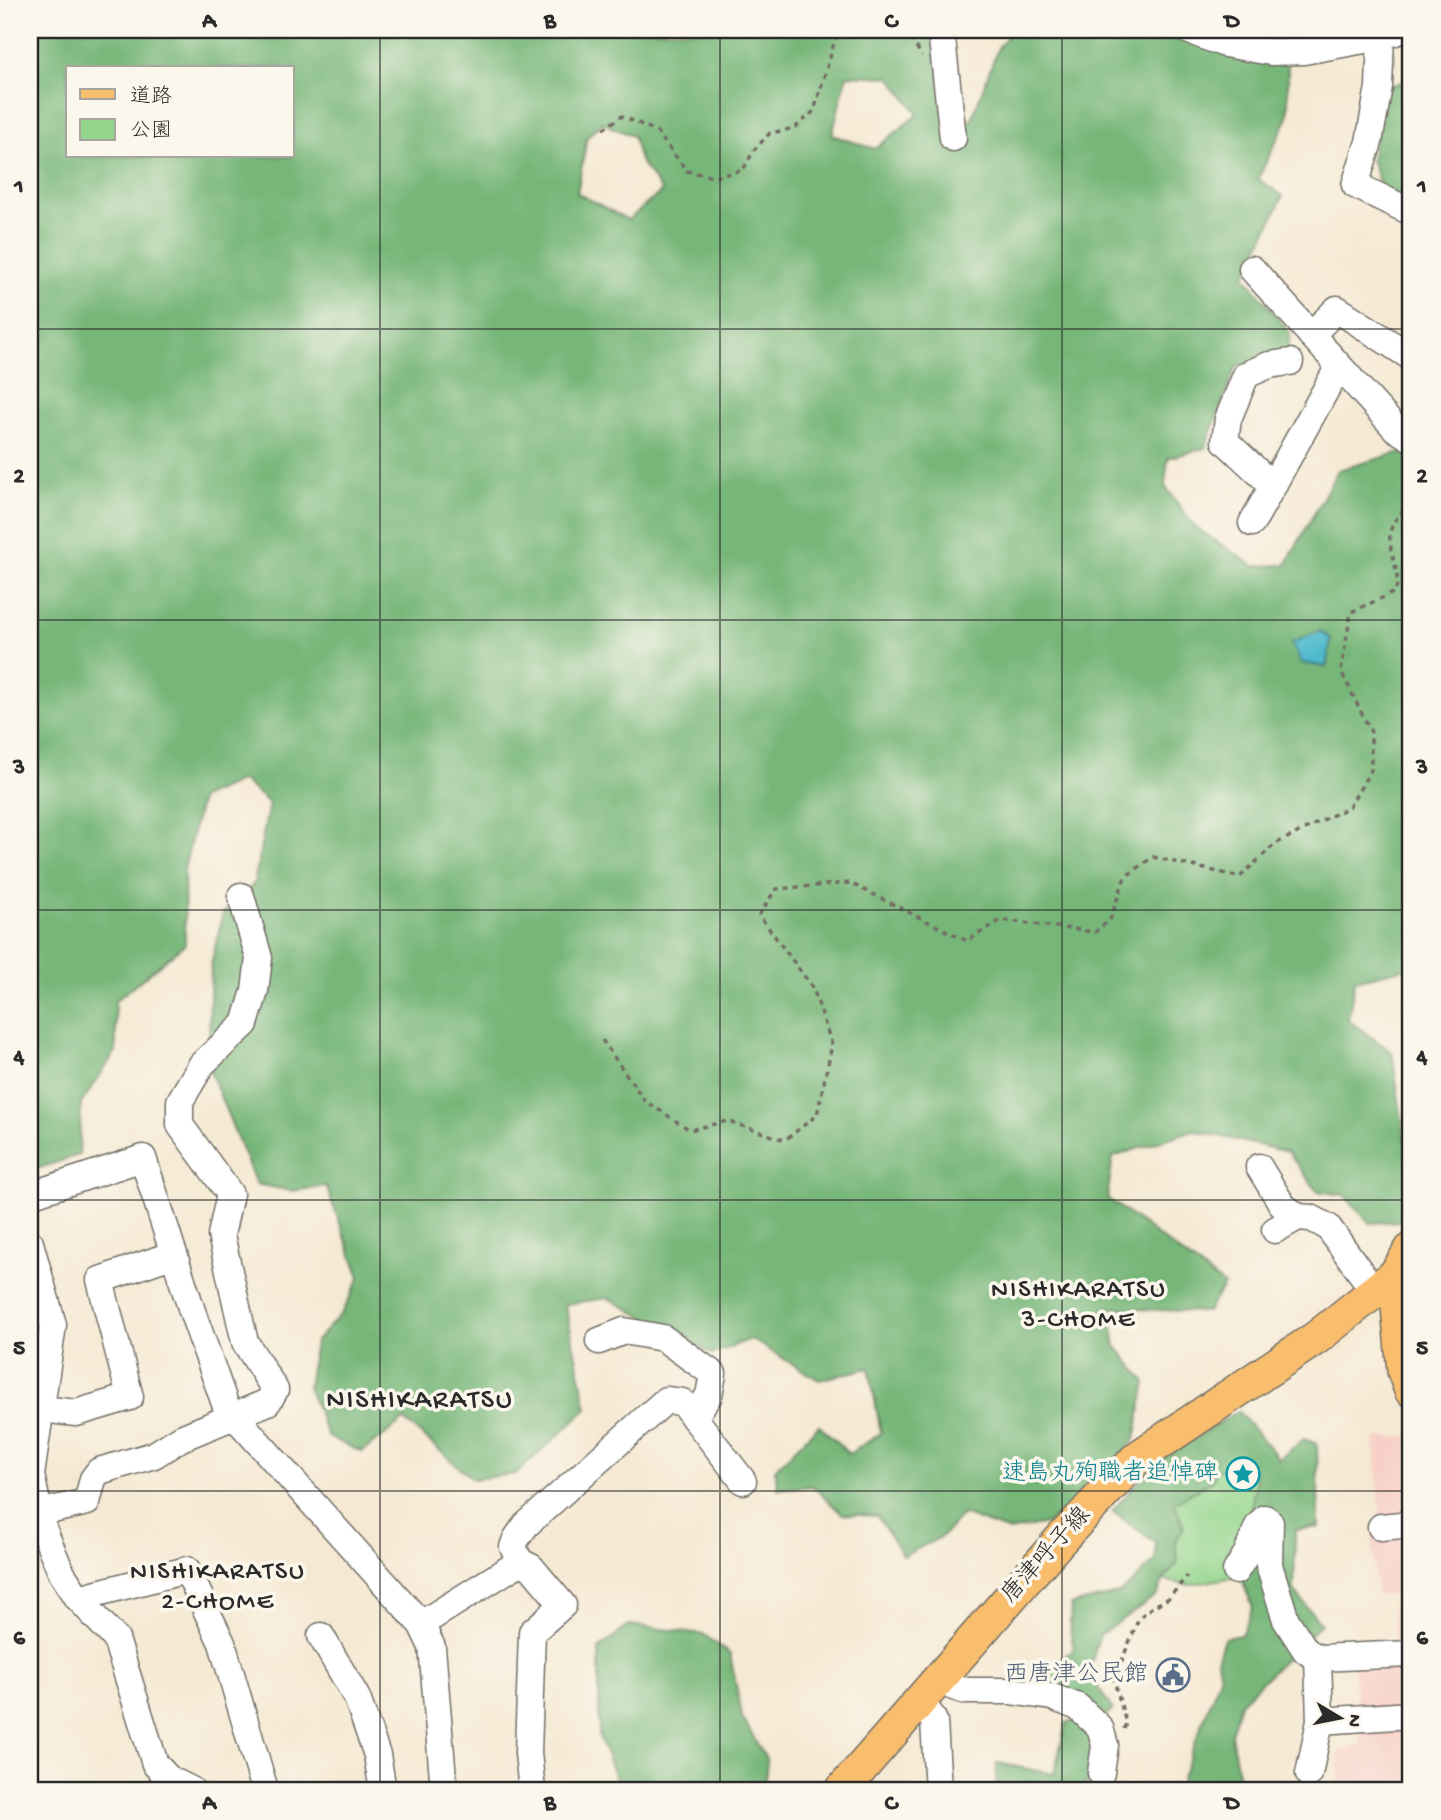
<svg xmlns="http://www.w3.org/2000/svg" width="1441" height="1820" font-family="'Gochi Hand','Klee One',sans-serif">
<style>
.built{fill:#f7d1c7}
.green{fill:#93d58c;stroke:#5f805c;stroke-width:2}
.forest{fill:#76b678;stroke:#507052;stroke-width:2;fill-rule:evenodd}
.water{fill:#50bacd;stroke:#3e727c;stroke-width:2}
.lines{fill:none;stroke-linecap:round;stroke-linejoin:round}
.minor-casing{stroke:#726e66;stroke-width:29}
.major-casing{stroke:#726e66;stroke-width:36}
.path{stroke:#726e66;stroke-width:3.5;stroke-dasharray:5 5;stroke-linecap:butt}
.minor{stroke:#fff;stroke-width:26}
.major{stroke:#f9be6d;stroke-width:33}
.grid{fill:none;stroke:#2b2b2b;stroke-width:2;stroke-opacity:0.55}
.labels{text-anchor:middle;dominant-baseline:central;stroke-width:7;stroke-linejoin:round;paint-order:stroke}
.culture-label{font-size:24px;fill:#0d838f;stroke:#fbf7ec;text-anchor:end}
.street-label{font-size:24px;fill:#2b2b2b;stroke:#fbf7ec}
.service-label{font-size:24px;fill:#4e5e75;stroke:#fbf7ec;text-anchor:end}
.neighbourhood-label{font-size:26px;letter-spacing:2px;fill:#2b2b2b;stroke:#fbf7ec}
.quarter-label{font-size:28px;letter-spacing:2px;fill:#2b2b2b;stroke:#fbf7ec}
.neatline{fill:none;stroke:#2b2b2b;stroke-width:2.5}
.grid-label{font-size:23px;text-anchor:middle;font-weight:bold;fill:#2b2b2b}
</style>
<rect width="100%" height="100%" fill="#fbf7ec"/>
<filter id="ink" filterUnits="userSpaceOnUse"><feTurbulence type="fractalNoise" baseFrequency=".0143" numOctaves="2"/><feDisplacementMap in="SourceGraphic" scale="14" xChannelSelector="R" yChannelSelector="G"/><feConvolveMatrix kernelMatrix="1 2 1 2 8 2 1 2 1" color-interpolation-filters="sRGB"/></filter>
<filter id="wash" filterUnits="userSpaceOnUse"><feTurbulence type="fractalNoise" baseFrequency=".00686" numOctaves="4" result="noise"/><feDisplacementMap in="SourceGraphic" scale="28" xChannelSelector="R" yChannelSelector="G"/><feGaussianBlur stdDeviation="1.57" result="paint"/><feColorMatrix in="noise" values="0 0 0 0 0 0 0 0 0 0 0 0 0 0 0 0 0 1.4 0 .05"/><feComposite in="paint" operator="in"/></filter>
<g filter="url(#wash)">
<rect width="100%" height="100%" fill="#f5e9d3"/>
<polygon class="built" points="1411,1436 1411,1790 1324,1790 1324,1785 1339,1781 1338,1752 1361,1744 1352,1655 1395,1648 1392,1594 1377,1595 1371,1527 1381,1524 1374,1438"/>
<polygon class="green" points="1233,1468 1254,1469 1256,1483 1250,1513 1237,1548 1240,1576 1189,1585 1163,1580 1178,1563 1175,1541 1184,1527 1174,1503 1212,1481 1216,1470"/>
<g class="forest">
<path d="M30 30H931L945 114 971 121 998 48 1012 30H1321L1309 31 1288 57V117L1258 179 1283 196 1245 276 1290 334 1287 356 1236 367 1205 448 1168 458 1165 486 1195 527 1254 566 1286 565 1338 470 1401 452 1411 458V967L1355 980 1348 1020 1392 1052 1405 1140 1411 1145V1220L1370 1223 1344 1195 1317 1191 1288 1152 1193 1130 1113 1157 1107 1198 1224 1285 1207 1312 1109 1308 1116 1346 1146 1382 1135 1440 1058 1522 1009 1531 962 1514 943 1536 903 1556 877 1516 842 1514 813 1486 778 1489 775 1469 819 1425 849 1454 881 1433 869 1368 819 1380 751 1339 712 1354 608 1298 565 1304 587 1409 516 1474 473 1479 404 1420 362 1452 328 1437 308 1387 315 1342 343 1312 360 1277 326 1186 292 1191 256 1184 208 1066 211 965 223 913 254 884 269 803 242 780 201 798 184 870 185 944 115 1001 116 1051 81 1104 79 1155 30 1171ZM68 68H292V156H68ZM847 75 890 77 918 114 875 149 832 135ZM602 123 633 136 640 161 662 191 628 220 577 193 587 137Z"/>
<polygon points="1411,79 1411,204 1381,187 1371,159 1386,87"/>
<polygon points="1238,1411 1279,1459 1304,1439 1317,1444 1319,1527 1295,1530 1294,1591 1321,1624 1240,1703 1231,1734 1241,1790 1187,1790 1181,1780 1220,1677 1217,1660 1224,1638 1241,1635 1253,1607 1240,1576 1237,1548 1250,1513 1256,1483 1254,1469 1216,1470 1212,1481 1174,1503 1184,1527 1175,1541 1178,1563 1163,1580 1157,1595 1100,1635 1088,1673 1113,1710 1103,1717 1035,1684 1041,1671 1074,1650 1070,1628 1071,1605 1121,1593 1155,1561 1156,1543 1112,1511 1155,1463"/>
<polygon points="629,1625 703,1634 730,1654 742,1717 767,1761 764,1790 620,1790 599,1736 599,1649"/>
<polygon points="1080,1718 1091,1733 1094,1762 1084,1790 996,1790 997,1763 1054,1774 1066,1723"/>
</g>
<polygon class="water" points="1321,631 1331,639 1326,667 1302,663 1291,643"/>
</g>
<g filter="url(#ink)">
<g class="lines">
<defs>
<g id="minor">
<polyline points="939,30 942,39 953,138"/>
<polyline points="1187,30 1225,44 1271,52 1304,51 1381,37 1401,30"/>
<polyline points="1381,37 1379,87 1369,142 1355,185 1411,212"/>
<polyline points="1252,269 1396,429 1411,438"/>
<polyline points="1311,335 1337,309 1411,357"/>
<polyline points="1273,486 1225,441 1228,419 1246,375 1269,365 1290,362"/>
<polyline points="1252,523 1339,366"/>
<polyline points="1259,1167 1283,1206 1298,1217 1275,1230"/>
<polyline points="30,1195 143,1158 192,1311 230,1418 240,1422 421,1624 432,1647 444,1790"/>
<polyline points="1298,1217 1311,1218 1328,1227 1374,1291"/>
<polyline points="30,1243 53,1325 31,1475 42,1526 61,1572 78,1598 116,1639 155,1764 169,1779 191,1790"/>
<polyline points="599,1341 624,1331 663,1338 713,1374 709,1395 694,1418"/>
<polyline points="41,1409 76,1413 130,1397 100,1280 174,1254"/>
<polyline points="30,1517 39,1513 87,1502 93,1479 99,1471 154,1455 181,1438 268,1402 275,1390 245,1342 241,1325 221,1235 230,1194 180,1125 180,1101 202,1064 245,1024 255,991 259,958 241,896"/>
<polyline points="1381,1527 1411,1524"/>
<polyline points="520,1562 531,1567 563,1605 532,1632 528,1753 532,1790"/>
<polyline points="1236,1571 1247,1553 1258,1526 1265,1518 1270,1522 1269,1565 1286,1620 1306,1651 1318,1658 1320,1721 1309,1774"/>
<polyline points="78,1598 187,1570 222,1643 265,1790"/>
<polyline points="421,1624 520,1562 513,1547 516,1539 526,1525 666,1400 682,1402 743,1481"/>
<polyline points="321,1636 357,1698 377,1755 383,1790"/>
<polyline points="1318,1658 1411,1654"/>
<polyline points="942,1674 953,1687 966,1691 1010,1691 1052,1697 1078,1707 1100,1728 1105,1745 1101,1773"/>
<polyline points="921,1699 934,1721 938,1790"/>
<polyline points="1320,1721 1411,1715"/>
</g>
<g id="major">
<polyline points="1395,1275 1404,1371 1411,1390"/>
<polyline points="842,1790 1062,1538 1137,1458 1316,1338 1395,1275 1411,1250"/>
</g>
</defs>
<use href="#minor" class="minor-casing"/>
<use href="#major" class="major-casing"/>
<g class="path">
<polyline points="906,30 922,56"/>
<polyline points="603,129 622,116 656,131 687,171 714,177 743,170 754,150 770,133 795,128 814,111 838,30"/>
<path d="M602 1040 645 1101 690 1130 727 1121 785 1140 817 1115 832 1045 813 988 759 915 776 889 850 883 967 941 1001 920 1095 932 1110 920 1125 877 1153 857 1240 877 1275 844 1349 807 1371 770V732L1341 671 1351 612 1395 592C1404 570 1382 547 1393 524 1397 516 1406 509 1411 502"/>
<polyline points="1124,1729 1126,1723 1114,1680 1139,1618 1152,1607 1169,1598 1187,1576"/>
</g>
<use href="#minor" class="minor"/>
<use href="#major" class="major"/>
</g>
</g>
<path class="grid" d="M380 30V1790M720 30V1790M1062 30V1790M30 329H1411M30 620H1411M30 910H1411M30 1200H1411M30 1491H1411"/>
<defs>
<symbol id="sight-ring" viewBox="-11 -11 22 22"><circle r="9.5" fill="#fbf7ec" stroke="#0f9aa8" stroke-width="1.5"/><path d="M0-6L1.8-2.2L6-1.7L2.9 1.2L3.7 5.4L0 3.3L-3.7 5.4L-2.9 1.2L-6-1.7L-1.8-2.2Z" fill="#0f9aa8"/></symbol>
<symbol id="civic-ring" viewBox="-11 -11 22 22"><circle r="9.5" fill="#fbf7ec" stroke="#5c6f8a" stroke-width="1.5"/><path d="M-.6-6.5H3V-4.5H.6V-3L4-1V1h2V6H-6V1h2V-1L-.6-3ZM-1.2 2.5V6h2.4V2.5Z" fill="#5c6f8a"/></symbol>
</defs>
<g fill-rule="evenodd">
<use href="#sight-ring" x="1224" y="1455" width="38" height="38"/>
<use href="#civic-ring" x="1154" y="1656" width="38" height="38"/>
</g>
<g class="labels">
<g class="culture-label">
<text x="1218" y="1474">速島丸殉職者追悼碑</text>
</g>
<g class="street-label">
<text transform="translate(1047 1556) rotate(-48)">唐津呼子線</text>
</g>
<g class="service-label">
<text x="1148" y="1675">西唐津公民館</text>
</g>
<g class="neighbourhood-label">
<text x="1079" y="1291">NISHIKARATSU<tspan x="1079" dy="30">3-CHOME</tspan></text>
<text x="218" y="1573">NISHIKARATSU<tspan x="218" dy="30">2-CHOME</tspan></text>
</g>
<g class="quarter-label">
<text x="420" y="1401">NISHIKARATSU</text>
</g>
</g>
<rect width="1441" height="1820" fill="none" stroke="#fbf7ec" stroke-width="77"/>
<rect x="66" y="66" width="228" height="91" fill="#fbf7ec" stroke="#a8a59f" stroke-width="2"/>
<rect x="80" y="89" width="35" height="10" fill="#f9be6d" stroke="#a8a59f" stroke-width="2"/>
<text x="130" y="102" font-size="21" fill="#2b2b2b">道路</text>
<rect x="80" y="119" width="35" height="21" fill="#93d58c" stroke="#a8a59f" stroke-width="2"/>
<text x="130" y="136" font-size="21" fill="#2b2b2b">公園</text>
<g transform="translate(1340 1718) rotate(100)" stroke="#fbf7ec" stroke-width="5" paint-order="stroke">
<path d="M0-5L12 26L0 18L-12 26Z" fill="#2b2b2b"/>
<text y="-10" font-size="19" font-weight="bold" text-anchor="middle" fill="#2b2b2b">N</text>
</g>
<rect x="38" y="38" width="1364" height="1744" class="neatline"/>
<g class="grid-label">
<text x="209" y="27">A</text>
<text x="550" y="27">B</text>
<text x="891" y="27">C</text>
<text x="1232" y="27">D</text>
<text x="19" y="192">1</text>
<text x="1422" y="192">1</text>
<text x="19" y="482">2</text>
<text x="1422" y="482">2</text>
<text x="19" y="773">3</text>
<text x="1422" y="773">3</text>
<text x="19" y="1063">4</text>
<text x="1422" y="1063">4</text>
<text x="19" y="1354">5</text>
<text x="1422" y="1354">5</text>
<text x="19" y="1644">6</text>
<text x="1422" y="1644">6</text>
<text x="209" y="1809">A</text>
<text x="550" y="1809">B</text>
<text x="891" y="1809">C</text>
<text x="1232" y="1809">D</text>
</g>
</svg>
